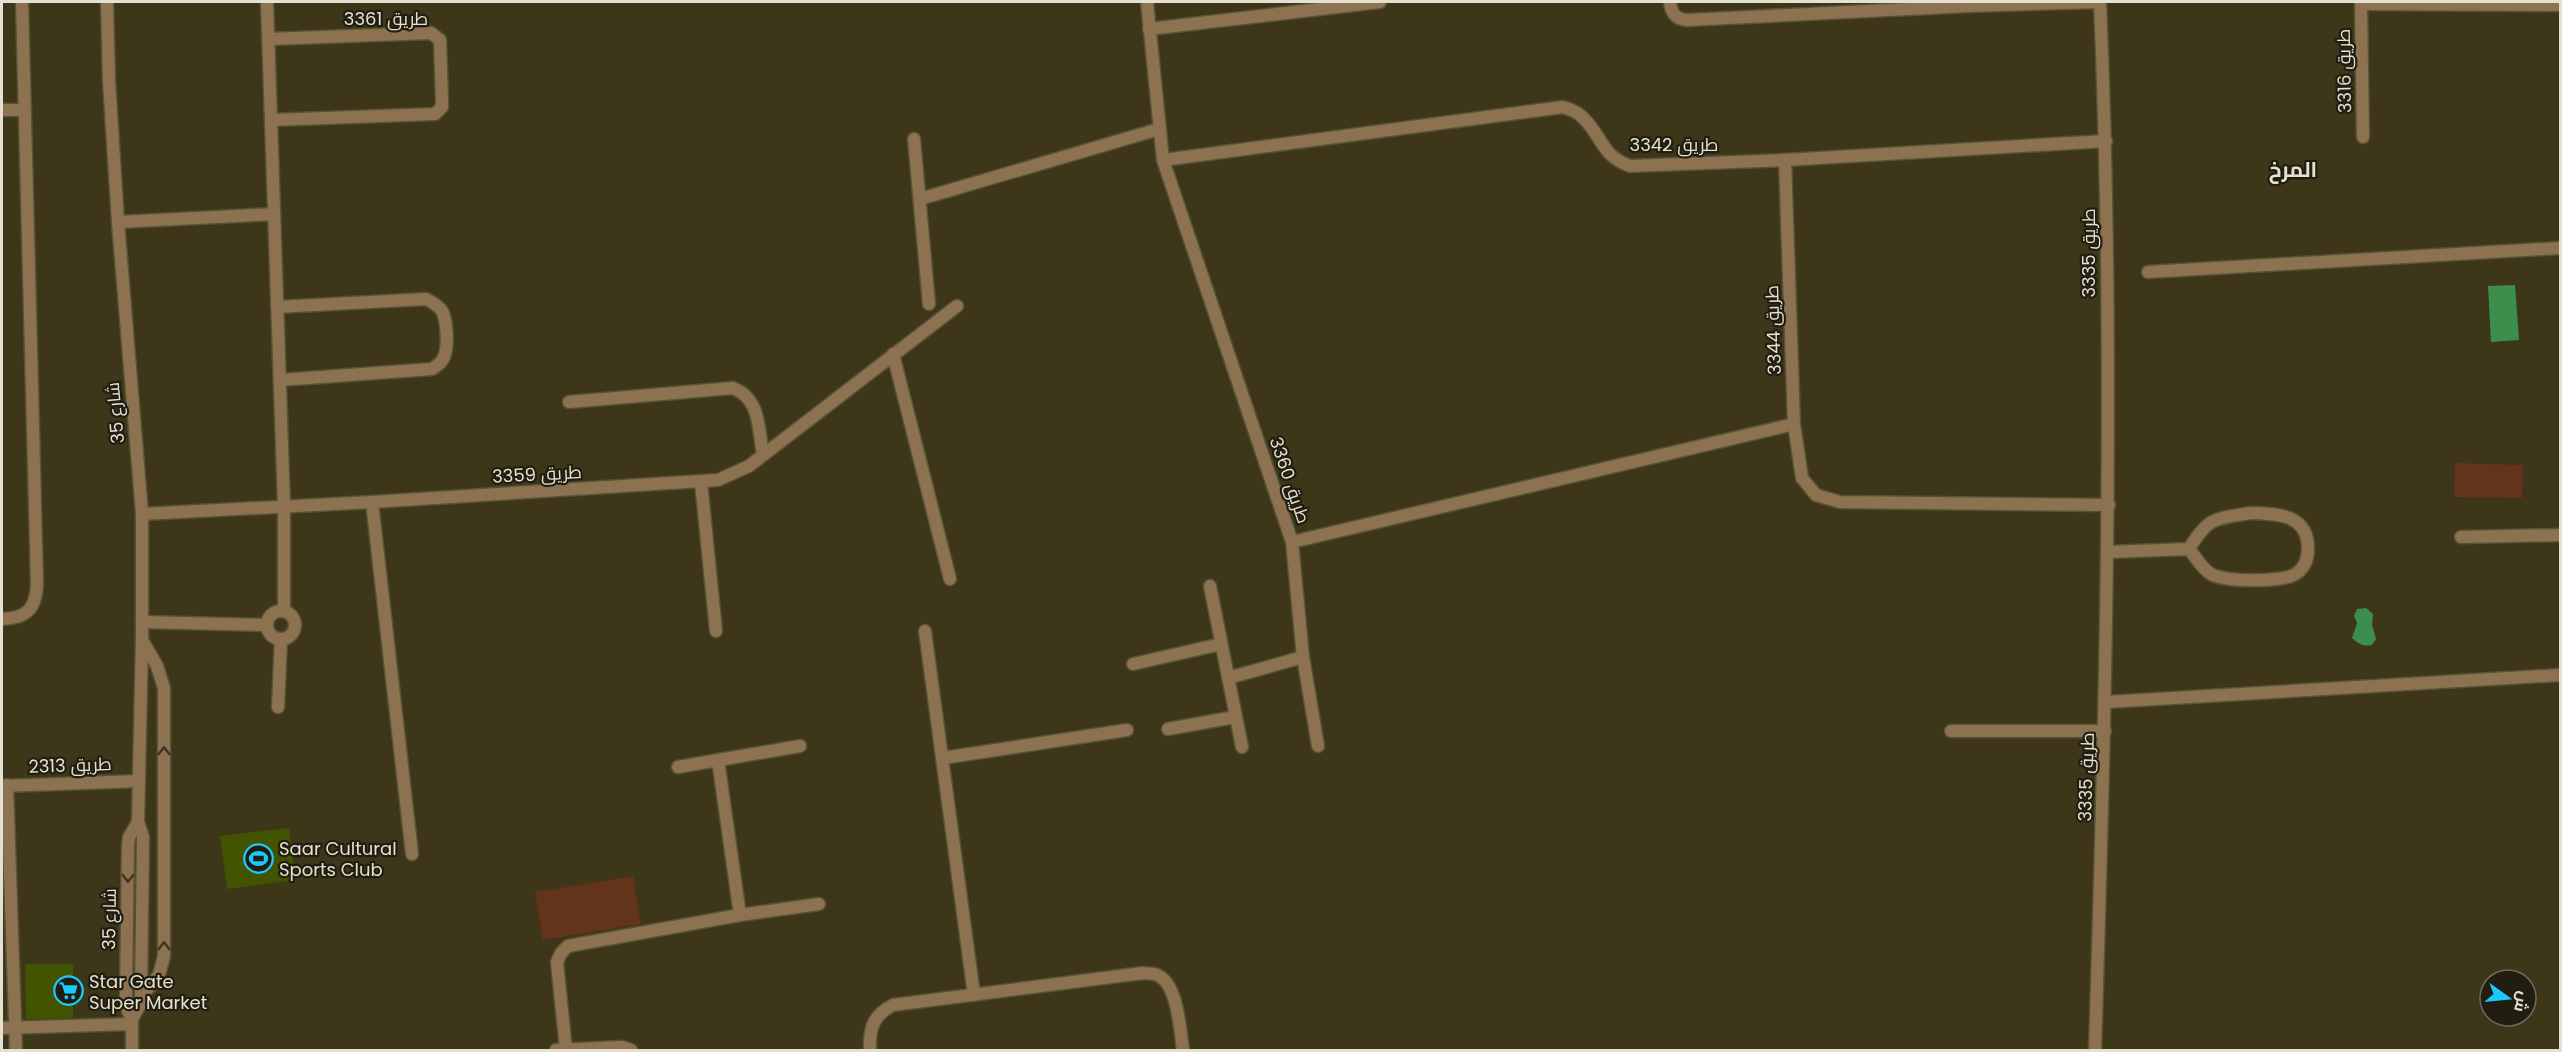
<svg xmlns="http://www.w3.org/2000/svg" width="2562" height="1052" font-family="Poppins,Cairo,sans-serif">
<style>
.green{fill:#63331b}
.water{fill:#3c8e4d}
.building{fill:#425400}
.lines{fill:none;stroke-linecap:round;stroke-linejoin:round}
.service-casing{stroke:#585136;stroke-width:15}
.minor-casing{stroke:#585136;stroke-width:15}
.tertiary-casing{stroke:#585136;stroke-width:15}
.service{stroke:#8d7252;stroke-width:12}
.minor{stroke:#8d7252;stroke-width:12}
.tertiary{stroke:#8d7252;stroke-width:12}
.oneway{stroke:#3c3321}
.labels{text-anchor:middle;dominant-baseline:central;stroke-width:4.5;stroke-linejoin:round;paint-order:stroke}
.street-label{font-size:18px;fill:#e4e1d0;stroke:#211e11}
.poi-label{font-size:18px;fill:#e4e1d0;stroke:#211e11;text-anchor:start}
.quarter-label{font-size:21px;font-weight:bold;fill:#e4e1d0;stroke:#211e11}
</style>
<rect width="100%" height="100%" fill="#3d3619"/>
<g class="green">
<polygon points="2455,463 2523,465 2522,498 2454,497"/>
<polygon points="633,876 641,924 543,940 535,892"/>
</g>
<g class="water">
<polygon points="2515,285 2519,340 2491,342 2488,286"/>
<path d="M2366 608 2373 614 2372 625 2376 639 2372 645C2363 647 2359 644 2352 638L2357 623 2354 616 2357 609Z"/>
</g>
<g class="building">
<polygon points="289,828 295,880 227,889 220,836"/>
<polygon points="25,964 73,964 73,1018 26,1019"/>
</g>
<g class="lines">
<defs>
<g id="service">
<polyline points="701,482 716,631"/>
<polyline points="141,997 159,975 164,956 164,688 157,666 142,640"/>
</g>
<g id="minor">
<polyline points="267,2 284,506 284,611"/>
<polyline points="1147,2 1163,160 1292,542 1303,657 1318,746"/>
<path d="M1670 2C1671 13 1675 19 1687 20L1969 6V2"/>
<polyline points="2361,2 2363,137"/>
<polyline points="2361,4 2560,5"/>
<polyline points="1969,6 2099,2"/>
<polyline points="1149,29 1380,2"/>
<polyline points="268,39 431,33 440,40 442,102 442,107 435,114 271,120"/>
<polyline points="2,110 25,110"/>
<polyline points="914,139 929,304"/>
<path d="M1163 160 1563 107C1568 109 1576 111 1580 115 1602 133 1599 155 1630 166L1785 160 2106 141"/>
<polyline points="1785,160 1794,424 1802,478 1816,495 1840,502 2109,505"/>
<polyline points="920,199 1159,129"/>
<polyline points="118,222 274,214"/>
<polyline points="2148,272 2560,248"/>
<path d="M277 307 426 299C432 302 438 305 442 311 447 320 448 344 445 354 443 362 438 365 432 369L280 380"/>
<polyline points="893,354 950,579"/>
<path d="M569 402 733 388C761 399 758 429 763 455"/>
<polyline points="372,502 412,854"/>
<path d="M2251 513C2278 514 2308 514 2308 549 2308 559 2305 567 2297 573 2285 583 2224 582 2211 574 2201 568 2196 557 2189 549 2209 516 2215 519 2251 513Z"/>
<polyline points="142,514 372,502 718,480 749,466 957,306"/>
<polyline points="2461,537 2560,535"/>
<polyline points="1292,542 1794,424"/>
<polyline points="2108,552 2189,549"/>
<polyline points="1210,586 1242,747"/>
<circle cx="281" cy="625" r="14"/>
<path d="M2 619C27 618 36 609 37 583L22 2"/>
<polyline points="142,622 267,625"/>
<polyline points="925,631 974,995"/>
<polyline points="1133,664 1221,644"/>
<polyline points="1228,678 1303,657"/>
<polyline points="2106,702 2560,675"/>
<polyline points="278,707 281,639"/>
<polyline points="1168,729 1235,717"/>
<polyline points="1951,731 2105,731"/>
<polyline points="943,758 1127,730"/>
<polyline points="718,760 740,915"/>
<polyline points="678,767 800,746"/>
<polyline points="7,785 16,1050"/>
<polyline points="2,786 139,781"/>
<polyline points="2,1028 132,1024"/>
<polyline points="556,1050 622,1047 631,1050"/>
<polyline points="566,1050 557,962 561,953 568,946 740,915 819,904"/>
<path d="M870 1050C869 1029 873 1015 893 1005L1143 973C1147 974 1154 973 1157 975 1178 983 1180 1031 1183 1050"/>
<path d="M2095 1050C2106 701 2115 351 2100 2"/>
</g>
<g id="tertiary">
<polyline points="107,2 109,81 118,222 142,514 142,640 138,822 143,837 141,997 140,1005 132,1019"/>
<polyline points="132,1050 132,1019 128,1011 126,995 128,846 129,837 138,822"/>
</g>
</defs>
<use href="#service" class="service-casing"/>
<use href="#minor" class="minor-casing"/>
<use href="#tertiary" class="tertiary-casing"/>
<use href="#service" class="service"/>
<use href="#minor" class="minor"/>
<use href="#tertiary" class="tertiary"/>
</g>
<defs><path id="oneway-chevron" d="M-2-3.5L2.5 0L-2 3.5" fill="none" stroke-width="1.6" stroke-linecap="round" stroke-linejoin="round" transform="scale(1.5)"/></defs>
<g class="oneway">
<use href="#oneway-chevron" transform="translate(164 751) rotate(-90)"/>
<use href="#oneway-chevron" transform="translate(128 878) rotate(91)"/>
<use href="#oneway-chevron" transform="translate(164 946) rotate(-90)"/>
</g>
<defs>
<symbol id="stadium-ring" viewBox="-11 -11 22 22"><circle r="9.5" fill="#211e11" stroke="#1cc9fc" stroke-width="1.5"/><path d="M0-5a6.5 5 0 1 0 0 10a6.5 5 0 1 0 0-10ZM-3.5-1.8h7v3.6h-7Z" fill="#1cc9fc"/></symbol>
<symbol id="supermarket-ring" viewBox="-11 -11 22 22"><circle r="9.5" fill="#211e11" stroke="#1cc9fc" stroke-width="1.5"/><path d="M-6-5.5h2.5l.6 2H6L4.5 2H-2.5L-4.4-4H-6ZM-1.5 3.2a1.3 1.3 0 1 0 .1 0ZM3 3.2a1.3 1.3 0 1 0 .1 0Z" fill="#1cc9fc"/></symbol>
</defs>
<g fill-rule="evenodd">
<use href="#stadium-ring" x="242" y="842" width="33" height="33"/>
<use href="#supermarket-ring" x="52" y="974" width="33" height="33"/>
</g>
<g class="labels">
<g class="street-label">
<text x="386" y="18">طريق 3361</text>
<text transform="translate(2344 71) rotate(-91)">طريق 3316</text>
<text x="1674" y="144">طريق 3342</text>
<text transform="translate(2088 253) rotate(-90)">طريق 3335</text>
<text transform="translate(1773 330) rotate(-92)">طريق 3344</text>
<text transform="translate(115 413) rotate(-95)">شارع 35</text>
<text transform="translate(537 474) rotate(-3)">طريق 3359</text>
<text transform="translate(1290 480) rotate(71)">طريق 3360</text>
<text transform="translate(70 765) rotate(-2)">طريق 2313</text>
<text transform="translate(2086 777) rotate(-88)">طريق 3335</text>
<text transform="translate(109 919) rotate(-89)">شارع 35</text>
</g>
<g class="poi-label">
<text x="279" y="848">Saar Cultural<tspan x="279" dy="21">Sports Club</tspan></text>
<text x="89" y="981">Star Gate<tspan x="89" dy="21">Super Market</tspan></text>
</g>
<g class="quarter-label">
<text x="2293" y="169">المرخ</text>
</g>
</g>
<rect width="2562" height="1052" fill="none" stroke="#e4e1d0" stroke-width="6"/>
<g transform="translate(2508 998) rotate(105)"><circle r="28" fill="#211e11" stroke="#6f6c5d" stroke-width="1.5"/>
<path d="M0-4.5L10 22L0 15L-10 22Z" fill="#1cc9fc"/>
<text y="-9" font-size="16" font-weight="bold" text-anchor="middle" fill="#e4e1d0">ش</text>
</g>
</svg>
